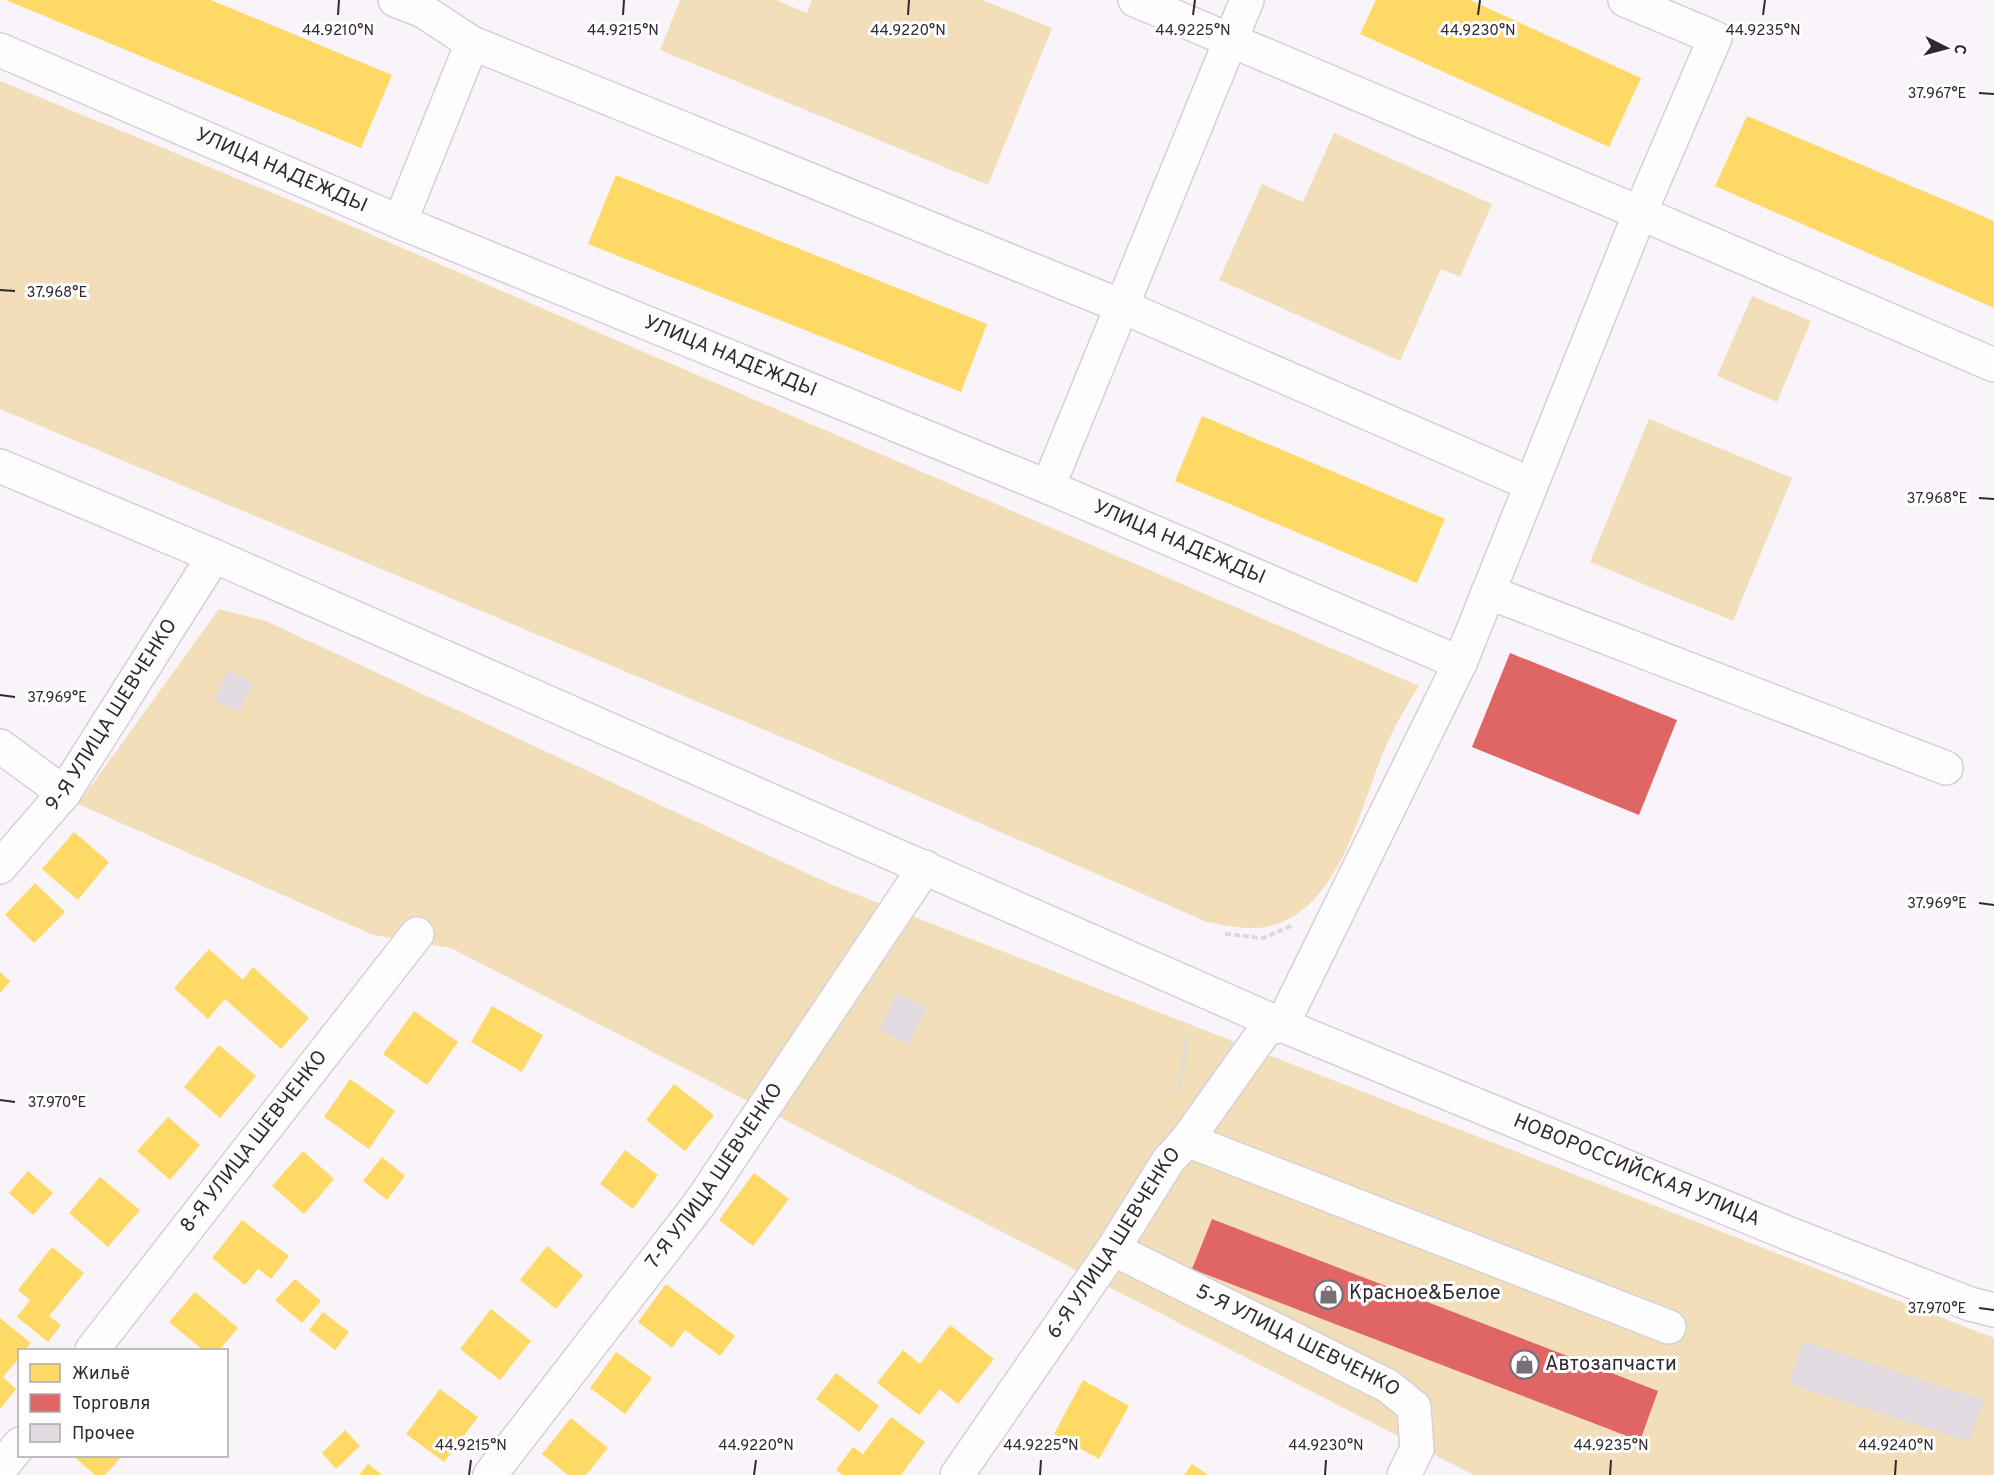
<svg xmlns="http://www.w3.org/2000/svg" width="1994" height="1475" font-family="Overpass,sans-serif">
<style>
.green{fill:#f2dfb9}
.homes{fill:#ffd966}
.shops{fill:#e06666}
.building{fill:#e2dae1}
.lines{fill:none;stroke-linecap:round;stroke-linejoin:round}
.minor-casing{stroke:#d7cfd7;stroke-width:36}
.major-casing{stroke:#d7cfd7;stroke-width:36}
.path{stroke:#dcdadc;stroke-width:4;stroke-dasharray:6 3;stroke-linecap:butt}
.minor{stroke:#fefdfe;stroke-width:33}
.major{stroke:#fefdfe;stroke-width:33}
.ticks{fill:none;stroke:#322832;stroke-width:2}
.labels{text-anchor:middle;dominant-baseline:central;stroke-width:6;stroke-linejoin:round;paint-order:stroke}
.street-label{font-size:20px;fill:#322832;stroke:#fff}
.poi-label{font-size:20px;fill:#322832;stroke:#fff;text-anchor:start}
.ticks-label{font-size:15px;text-anchor:middle;fill:#322832;stroke:#fff;stroke-width:6;stroke-linejoin:round;paint-order:stroke}
</style>
<rect width="100%" height="100%" fill="#f9f4f9"/>
<g class="green">
<polygon points="680,0 776,0 807,13 812,0 983,0 1052,28 988,185 660,50"/>
<path d="M0 81 314 210 1419 686C1407 705 1395 725 1386 746 1360 805 1342 907 1271 926 1250 931 1228 926 1207 922L810 749 0 409Z"/>
<polygon points="1334,133 1492,204 1460,277 1441,269 1400,361 1219,280 1262,184 1303,202"/>
<polygon points="1752,296 1811,321 1777,402 1717,376"/>
<polygon points="1649,419 1792,478 1733,621 1590,562"/>
<polygon points="219,609 266,621 830,884 1994,1338 1994,1475 1474,1475 451,948 373,935 78,804"/>
</g>
<g class="homes">
<polygon points="6,0 211,0 392,75 361,148"/>
<polygon points="1376,0 1470,0 1641,78 1609,147 1360,34"/>
<polygon points="1747,116 1994,221 1994,308 1715,186"/>
<polygon points="616,175 987,324 961,392 588,244"/>
<polygon points="1202,416 1445,519 1417,583 1175,481"/>
<polygon points="74,832 109,862 78,900 42,869"/>
<polygon points="35,883 65,912 34,943 5,915"/>
<polygon points="209,949 243,980 253,967 309,1018 281,1049 225,999 208,1019 174,988"/>
<polygon points="0,972 10,981 0,993"/>
<polygon points="492,1006 543,1035 522,1072 471,1042"/>
<polygon points="414,1011 458,1042 427,1085 383,1054"/>
<polygon points="219,1045 256,1076 220,1118 184,1087"/>
<polygon points="350,1079 395,1111 369,1149 324,1117"/>
<polygon points="674,1084 714,1115 685,1151 646,1120"/>
<polygon points="168,1117 200,1145 170,1180 137,1151"/>
<polygon points="625,1150 658,1175 633,1209 600,1184"/>
<polygon points="303,1151 334,1179 304,1214 272,1186"/>
<polygon points="382,1157 405,1176 387,1200 363,1181"/>
<polygon points="28,1171 53,1193 33,1215 9,1193"/>
<polygon points="754,1173 789,1199 753,1246 719,1220"/>
<polygon points="100,1177 140,1210 108,1247 69,1213"/>
<polygon points="242,1220 289,1256 271,1279 258,1269 245,1285 212,1258"/>
<polygon points="547,1246 583,1275 556,1309 520,1280"/>
<polygon points="52,1247 84,1273 49,1316 61,1325 48,1342 17,1317 30,1300 18,1290"/>
<polygon points="295,1279 321,1301 302,1323 275,1300"/>
<polygon points="666,1284 735,1336 720,1356 685,1330 672,1348 638,1322"/>
<polygon points="195,1292 238,1328 219,1350 203,1350 169,1322"/>
<polygon points="491,1309 531,1341 500,1380 460,1349"/>
<polygon points="323,1312 349,1332 335,1350 309,1330"/>
<polygon points="0,1318 31,1343 25,1350 20,1350 20,1357 3,1377 16,1389 0,1409"/>
<polygon points="950,1325 994,1359 958,1404 940,1389 919,1415 877,1383 903,1350 920,1364"/>
<polygon points="616,1352 652,1378 625,1414 590,1388"/>
<polygon points="836,1373 879,1406 859,1432 816,1399"/>
<polygon points="1083,1380 1129,1406 1099,1459 1054,1434"/>
<polygon points="440,1389 478,1417 444,1462 406,1434"/>
<polygon points="891,1417 925,1442 901,1475 843,1475 836,1470 853,1447 863,1454"/>
<polygon points="571,1418 608,1448 586,1475 568,1475 542,1454"/>
<polygon points="345,1430 360,1446 336,1469 322,1453"/>
<polygon points="73,1456 122,1456 105,1475 95,1475"/>
<polygon points="368,1464 382,1475 359,1475"/>
<polygon points="1192,1464 1208,1475 1184,1475"/>
</g>
<g class="shops">
<polygon points="1510,653 1677,720 1639,815 1472,747"/>
<polygon points="1212,1219 1658,1391 1640,1441 1192,1269"/>
</g>
<g class="building">
<polygon points="228,670 253,683 239,712 214,700"/>
<polygon points="897,993 927,1007 909,1044 879,1030"/>
<polygon points="1803,1341 1984,1400 1970,1442 1789,1384"/>
</g>
<g class="lines">
<defs>
<g id="minor">
<polyline points="395,0 423,11 472,43 1121,306 1531,484"/>
<polyline points="1625,0 1715,38 1640,213 1994,365"/>
<path id="s1" d="M0 50 400 222 1048 487 1460 663"/>
<polyline points="400,222 472,43"/>
<polyline points="1048,487 1247,0"/>
<polyline points="1488,592 1946,768"/>
<polyline points="0,746 64,793"/>
<path id="s2" d="M0 867 64 793 214 556"/>
<polyline points="1187,1140 1669,1327"/>
<path id="s3" d="M1113 1249 1388 1386 1414 1407 1417 1449 1404 1475"/>
<path id="s4" d="M92 1350 417 934"/>
<polyline points="0,1469 20,1444"/>
<path id="s5" d="M490 1475 700 1203 925 867"/>
<path id="s6" d="M957 1475 1113 1249 1168 1161 1187 1140 1266 1029 1282 1025 1460 663 1640 213 1135 0"/>
</g>
<g id="major">
<path id="s7" d="M0 466 214 556 1282 1025 1792 1235 1970 1304 1994 1310"/>
</g>
</defs>
<use href="#minor" class="minor-casing"/>
<use href="#major" class="major-casing"/>
<g class="path">
<polyline points="1225,934 1264,938 1293,925"/>
<polyline points="1179,1090 1186,1048 1184,1035"/>
</g>
<use href="#minor" class="minor"/>
<use href="#major" class="major"/>
</g>
<path class="ticks" d="M338 15 339 0M623 15 624 0M908 15 909 0M1193 15 1195 0M1478 15 1480 0M1763 15 1765 0M1979 93 1994 94M0 290 15 291M1979 498 1994 499M0 695 15 697M1979 903 1994 905M0 1100 15 1102M1979 1308 1994 1310M469 1475 471 1460M754 1475 756 1460M1040 1475 1041 1460M1325 1475 1326 1460M1610 1475 1611 1460M1895 1475 1896 1460"/>
<defs>
<symbol id="shop-ring" viewBox="-11 -11 22 22"><circle r="9.5" fill="#fff" stroke="#786f78" stroke-width="1.5"/><path d="M-5-2.5h2.3a2.7 3.5 0 0 1 5.4 0H5L5.5 6h-11ZM-1.5-2.5h3a1.5 2.3 0 0 0-3 0Z" fill="#786f78"/></symbol>
</defs>
<g fill-rule="evenodd">
<use href="#shop-ring" x="1312" y="1278" width="33" height="33"/>
<use href="#shop-ring" x="1508" y="1348" width="33" height="33"/>
</g>
<g class="labels">
<g class="street-label">
<text stroke="none"><textPath href="#s1" startOffset="306">УЛИЦА НАДЕЖДЫ</textPath></text>
<text stroke="none"><textPath href="#s1" startOffset="792">УЛИЦА НАДЕЖДЫ</textPath></text>
<text stroke="none"><textPath href="#s1" startOffset="1278">УЛИЦА НАДЕЖДЫ</textPath></text>
<text stroke="none"><textPath href="#s2" startOffset="189">9-Я УЛИЦА ШЕВЧЕНКО</textPath></text>
<text stroke="none"><textPath href="#s4" startOffset="264">8-Я УЛИЦА ШЕВЧЕНКО</textPath></text>
<text stroke="none"><textPath href="#s7" startOffset="1782">НОВОРОССИЙСКАЯ УЛИЦА</textPath></text>
<text stroke="none"><textPath href="#s5" startOffset="374">7-Я УЛИЦА ШЕВЧЕНКО</textPath></text>
<text stroke="none"><textPath href="#s6" startOffset="280">6-Я УЛИЦА ШЕВЧЕНКО</textPath></text>
<text stroke="none"><textPath href="#s3" startOffset="206">5-Я УЛИЦА ШЕВЧЕНКО</textPath></text>
</g>
<g class="poi-label">
<text x="1349" y="1294">Красное&amp;Белое</text>
<text x="1545" y="1365">Автозапчасти</text>
</g>
</g>
<g class="ticks-label">
<text x="338" y="35">44.9210°N</text>
<text x="623" y="35">44.9215°N</text>
<text x="908" y="35">44.9220°N</text>
<text x="1193" y="35">44.9225°N</text>
<text x="1478" y="35">44.9230°N</text>
<text x="1763" y="35">44.9235°N</text>
<text x="1937" y="98">37.967°E</text>
<text x="57" y="297">37.968°E</text>
<text x="1937" y="503">37.968°E</text>
<text x="57" y="702">37.969°E</text>
<text x="1937" y="908">37.969°E</text>
<text x="57" y="1107">37.970°E</text>
<text x="1937" y="1313">37.970°E</text>
<text x="471" y="1450">44.9215°N</text>
<text x="756" y="1450">44.9220°N</text>
<text x="1041" y="1450">44.9225°N</text>
<text x="1326" y="1450">44.9230°N</text>
<text x="1611" y="1450">44.9235°N</text>
<text x="1896" y="1450">44.9240°N</text>
</g>
<rect x="18" y="1349" width="210" height="108" fill="#ffffff" stroke="#ada9ad" stroke-width="1.5"/>
<rect x="30" y="1364" width="30" height="18" fill="#ffd966" stroke="#ada9ad" stroke-width="1.5"/>
<text x="72" y="1379" font-size="18" fill="#322832">Жильё</text>
<rect x="30" y="1394" width="30" height="18" fill="#e06666" stroke="#ada9ad" stroke-width="1.5"/>
<text x="72" y="1409" font-size="18" fill="#322832">Торговля</text>
<rect x="30" y="1424" width="30" height="18" fill="#e2dae1" stroke="#ada9ad" stroke-width="1.5"/>
<text x="72" y="1439" font-size="18" fill="#322832">Прочее</text>
<g transform="translate(1946 48) rotate(96)" stroke="#ffffff" stroke-width="4.5" paint-order="stroke">
<path d="M0-4.5L10 22L0 15L-10 22Z" fill="#322832"/>
<text y="-9" font-size="16" font-weight="bold" text-anchor="middle" fill="#322832">С</text>
</g>
</svg>
